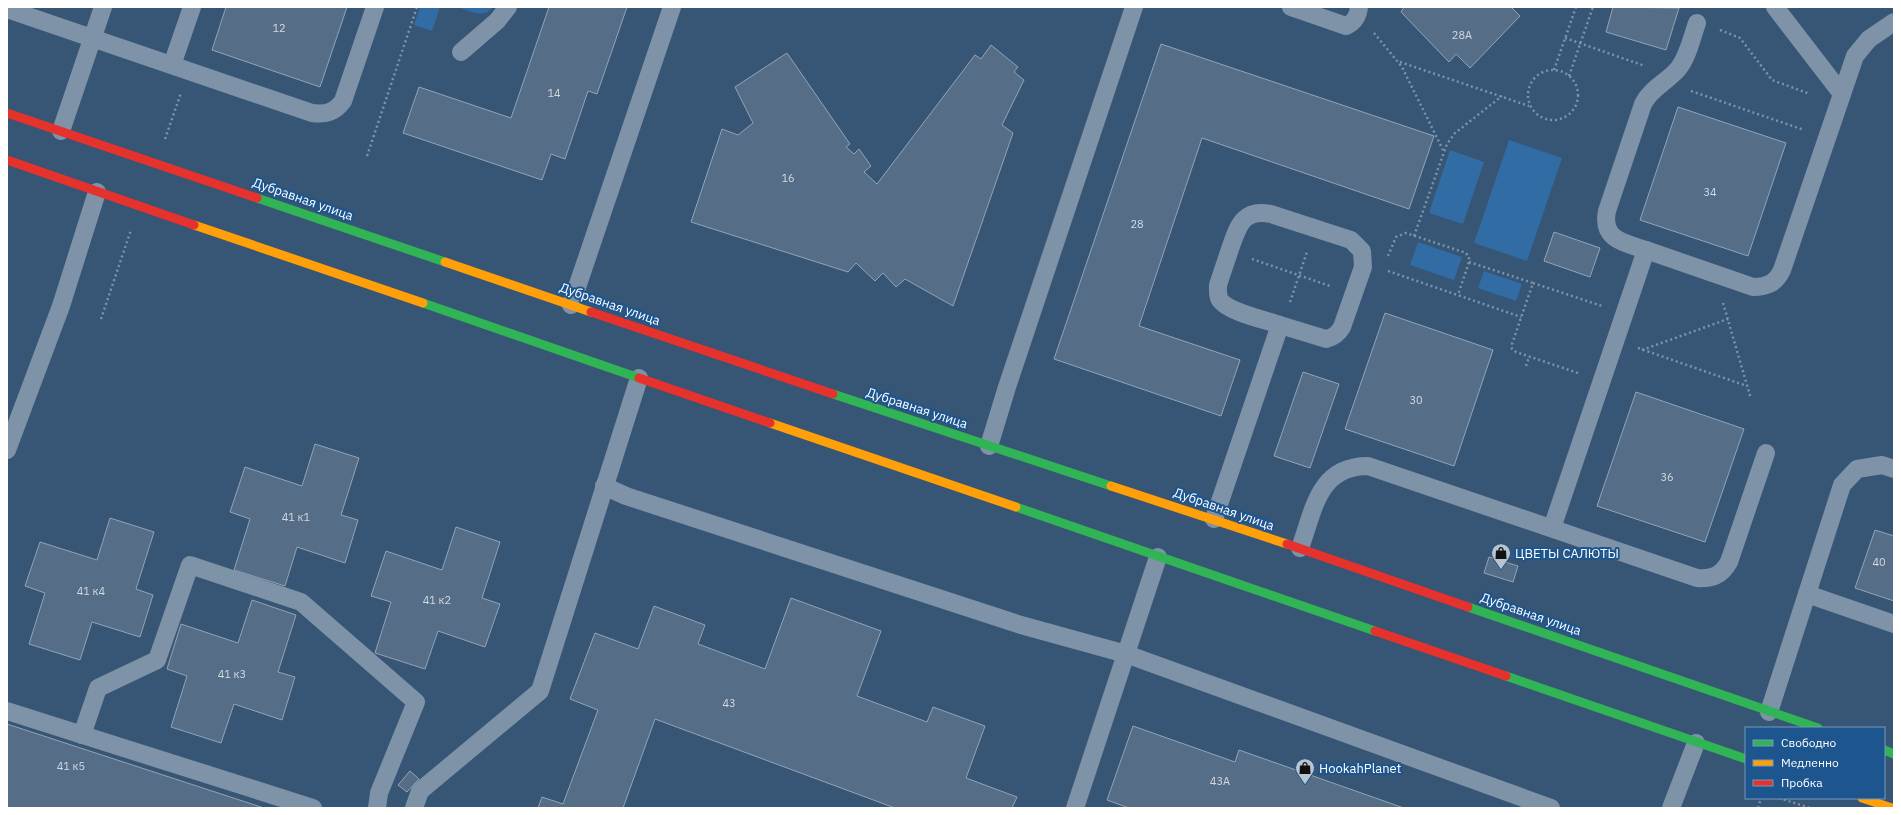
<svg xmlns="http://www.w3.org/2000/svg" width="1901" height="815" font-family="'IBM Plex Sans',sans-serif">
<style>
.green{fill:#316ca4}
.building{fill:#556d86;stroke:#93a4b6}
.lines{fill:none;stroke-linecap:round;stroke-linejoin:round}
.path{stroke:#7e93a8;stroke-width:2.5;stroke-dasharray:2 3;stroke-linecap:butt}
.lane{stroke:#7e93a8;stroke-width:18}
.fast{stroke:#30b455;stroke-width:9}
.slow{stroke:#ff9f0a;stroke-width:9}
.jam{stroke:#e5322d;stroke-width:9}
.labels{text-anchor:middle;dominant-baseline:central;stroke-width:4;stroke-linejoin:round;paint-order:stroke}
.number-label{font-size:11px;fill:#d4dae1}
.street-label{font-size:13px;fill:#fff;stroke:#1d558e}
.poi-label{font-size:13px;fill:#fff;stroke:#1d558e;text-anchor:start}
</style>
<rect width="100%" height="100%" fill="#375574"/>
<g class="green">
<polygon points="420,7 440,7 432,31 414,25"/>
<path d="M458 7H493C484 19 469 11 458 7Z"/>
<polygon points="1509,140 1562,158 1527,261 1474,243"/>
<polygon points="1450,150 1484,162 1463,224 1429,213"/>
<polygon points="1418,242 1462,257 1454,280 1410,265"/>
<polygon points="1484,271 1522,284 1516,301 1478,288"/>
</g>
<g class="building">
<polygon points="226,7 347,7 320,87 212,50"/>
<polygon points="549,7 627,7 597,94 588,91 565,159 551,154 542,180 403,133 419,87 511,118"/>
<polygon points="1404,7 1511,7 1520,16 1470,68 1456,54 1449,62 1401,12"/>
<polygon points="1613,7 1679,8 1666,50 1606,32"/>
<polygon points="1161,44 1434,136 1409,209 1202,138 1139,326 1240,360 1221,416 1054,359"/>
<polygon points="991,45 1018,67 1014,72 1024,80 1002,125 1013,133 953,306 905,279 896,287 883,273 875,281 856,263 848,272 691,222 722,129 738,135 753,123 735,87 787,53 850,144 846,147 854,154 859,149 871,166 864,172 877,184 975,55 981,59"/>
<polygon points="1678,107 1786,143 1748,256 1640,220"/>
<polygon points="1554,232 1600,248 1590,277 1544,261"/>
<polygon points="1385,313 1493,350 1454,466 1345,429"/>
<polygon points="1303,372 1339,384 1310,468 1274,456"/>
<polygon points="1636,392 1744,429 1705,542 1597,506"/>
<polygon points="315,444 359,458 341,515 358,520 345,563 297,547 285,586 234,570 250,519 230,512 245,467 302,486"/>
<polygon points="110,518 154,532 136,589 153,595 140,637 92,622 80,660 29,644 45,593 25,586 40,542 97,560"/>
<polygon points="456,527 500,542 482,598 500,604 485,647 438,631 425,669 375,653 391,602 371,596 386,551 442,570"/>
<polygon points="1875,530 1894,536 1894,601 1855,588"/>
<polygon points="1489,557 1518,566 1513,582 1484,573"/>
<polygon points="791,598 881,631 857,696 927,722 933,707 985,726 966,778 1017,797 1012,808 895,808 655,719 623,808 538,808 542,797 563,804 598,710 570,699 595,633 638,649 654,606 705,625 698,644 765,669"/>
<polygon points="252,600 296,615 278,672 295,677 282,720 234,704 221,743 171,727 187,676 167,669 181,624 238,643"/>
<polygon points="7,724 264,808 7,808"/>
<polygon points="1133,726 1235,762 1239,750 1404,808 1129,808 1107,800"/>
<polygon points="410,771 419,779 407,792 398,785"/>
</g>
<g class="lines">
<g class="path">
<polyline points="1720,30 1740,38 1772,80 1810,94"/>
<polyline points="1374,33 1402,67 1443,150"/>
<polyline points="1565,38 1645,66"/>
<polyline points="1400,62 1529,106"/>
<circle cx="1553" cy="95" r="25"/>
<polyline points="1554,70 1576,7"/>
<polyline points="1569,76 1593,7"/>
<polyline points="1691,91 1804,130"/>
<polyline points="165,139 181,93"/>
<polyline points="367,156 417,7"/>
<polyline points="1414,236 1447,144 1455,133 1502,96"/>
<polyline points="1388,256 1396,237 1406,233 1466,253 1469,257 1469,262 1458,295"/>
<polyline points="1252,259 1330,286"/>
<polyline points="1469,262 1533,283"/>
<polyline points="1388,271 1521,317"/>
<polyline points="1290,302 1307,252"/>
<polyline points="1723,303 1751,399"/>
<polyline points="101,319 131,230"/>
<polyline points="1638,348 1747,386"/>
<polyline points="1642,350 1728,319"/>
<polyline points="1526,366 1529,357"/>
<polyline points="1578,373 1516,352 1512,349 1512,344 1533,283 1602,306"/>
<polyline points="1779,798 1810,808"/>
<polyline points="1758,808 1761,798"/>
</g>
<g class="lane">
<path d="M1291 7 1346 26C1355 22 1358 16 1359 7"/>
<polyline points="1775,7 1842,94"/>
<path d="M7 9 312 113C326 115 335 112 343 101L375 7"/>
<polyline points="461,52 497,21 508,7"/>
<polyline points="172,65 192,7"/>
<polyline points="61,131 103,7"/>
<path d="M1646 250 1753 287C1767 287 1776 283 1782 270L1855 56 1869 39 1894 22"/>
<polyline points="571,305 672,7"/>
<polyline points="989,446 1007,387 1134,7"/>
<polyline points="7,450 61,306 97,192"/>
<polyline points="604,486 626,496 1021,625 1126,654 1551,808"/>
<path d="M1214 519 1280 325 1326 339C1334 337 1338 334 1342 327L1363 267 1362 251 1351 240 1271 214C1242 208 1238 227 1230 249 1226 261 1222 273 1218 285 1218 290 1217 295 1220 300 1228 312 1266 320 1280 325"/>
<path d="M1552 528 1646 250C1625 243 1601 240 1607 211L1643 104C1651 88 1667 82 1678 69 1688 57 1692 37 1697 23"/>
<path d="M1300 548C1314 510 1318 466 1368 466L1697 578C1712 579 1721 576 1729 562L1766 453"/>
<polyline points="1807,594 1894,624"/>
<polyline points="7,711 313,808"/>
<polyline points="1769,712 1842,485 1857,469 1882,465 1894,469"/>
<polyline points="82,735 98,688 157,660 190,565 301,602 416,702 379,793 377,808"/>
<polyline points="414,808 420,791 540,691 639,378"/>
<polyline points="1075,808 1158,557"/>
<polyline points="1671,808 1696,743"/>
</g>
<g class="fast">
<polyline points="257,198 445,262"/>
<polyline points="423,303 639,378"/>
<polyline points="833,394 1111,486"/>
<polyline points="1016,507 1375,631"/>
<polyline points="1468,607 1818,728"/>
<polyline points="1506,676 1746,759"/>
<polyline points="1884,750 1894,754"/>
</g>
<g class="slow">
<polyline points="194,225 423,303"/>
<polyline points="445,262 591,312"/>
<polyline points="770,423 1016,507"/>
<polyline points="1111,486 1287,544"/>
<polyline points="1862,798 1892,808"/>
</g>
<g class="jam">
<polyline points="7,113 257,198"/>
<polyline points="7,160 194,225"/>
<polyline points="591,312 833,394"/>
<polyline points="639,378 770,423"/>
<polyline points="1287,544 1468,607"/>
<polyline points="1375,631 1506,676"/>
</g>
</g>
<defs>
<symbol id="shop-pin" viewBox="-11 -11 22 30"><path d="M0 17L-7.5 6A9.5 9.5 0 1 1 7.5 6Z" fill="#b9c4ce" stroke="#1d558e"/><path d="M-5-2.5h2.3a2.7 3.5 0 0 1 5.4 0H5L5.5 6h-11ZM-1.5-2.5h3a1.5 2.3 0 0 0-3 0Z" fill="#111"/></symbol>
</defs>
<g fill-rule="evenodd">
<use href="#shop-pin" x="1490" y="542" width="22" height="30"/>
<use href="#shop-pin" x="1294" y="757" width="22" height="30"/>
</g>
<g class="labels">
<g class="number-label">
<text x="279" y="28">12</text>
<text x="1462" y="35">28А</text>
<text x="554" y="93">14</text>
<text x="788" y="178">16</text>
<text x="1710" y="192">34</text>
<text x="1137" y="224">28</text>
<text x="1416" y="400">30</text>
<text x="1667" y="477">36</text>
<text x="296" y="517">41 к1</text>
<text x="1879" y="562">40</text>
<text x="91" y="591">41 к4</text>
<text x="437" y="600">41 к2</text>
<text x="232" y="674">41 к3</text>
<text x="729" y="703">43</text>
<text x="71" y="766">41 к5</text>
<text x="1220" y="781">43А</text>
</g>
<g class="street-label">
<text transform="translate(303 199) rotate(19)">Дубравная улица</text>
<text transform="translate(610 304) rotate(19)">Дубравная улица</text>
<text transform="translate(917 408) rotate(18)">Дубравная улица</text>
<text transform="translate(1224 509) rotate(19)">Дубравная улица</text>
<text transform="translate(1531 614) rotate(19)">Дубравная улица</text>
</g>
<g class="poi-label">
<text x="1515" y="553">ЦВЕТЫ САЛЮТЫ</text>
<text x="1319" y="768">HookahPlanet</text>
</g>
</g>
<rect width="1901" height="815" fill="none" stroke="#ffffff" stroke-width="16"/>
<rect x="1745" y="727" width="140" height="72" fill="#1d558e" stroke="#7799bb"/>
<rect x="1753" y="740" width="20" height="6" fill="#30b455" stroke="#7799bb"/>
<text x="1781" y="747" font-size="12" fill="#ffffff">Свободно</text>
<rect x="1753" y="760" width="20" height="6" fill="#ff9f0a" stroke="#7799bb"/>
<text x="1781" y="767" font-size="12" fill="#ffffff">Медленно</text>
<rect x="1753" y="780" width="20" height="6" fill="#e5322d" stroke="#7799bb"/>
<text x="1781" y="787" font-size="12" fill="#ffffff">Пробка</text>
</svg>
